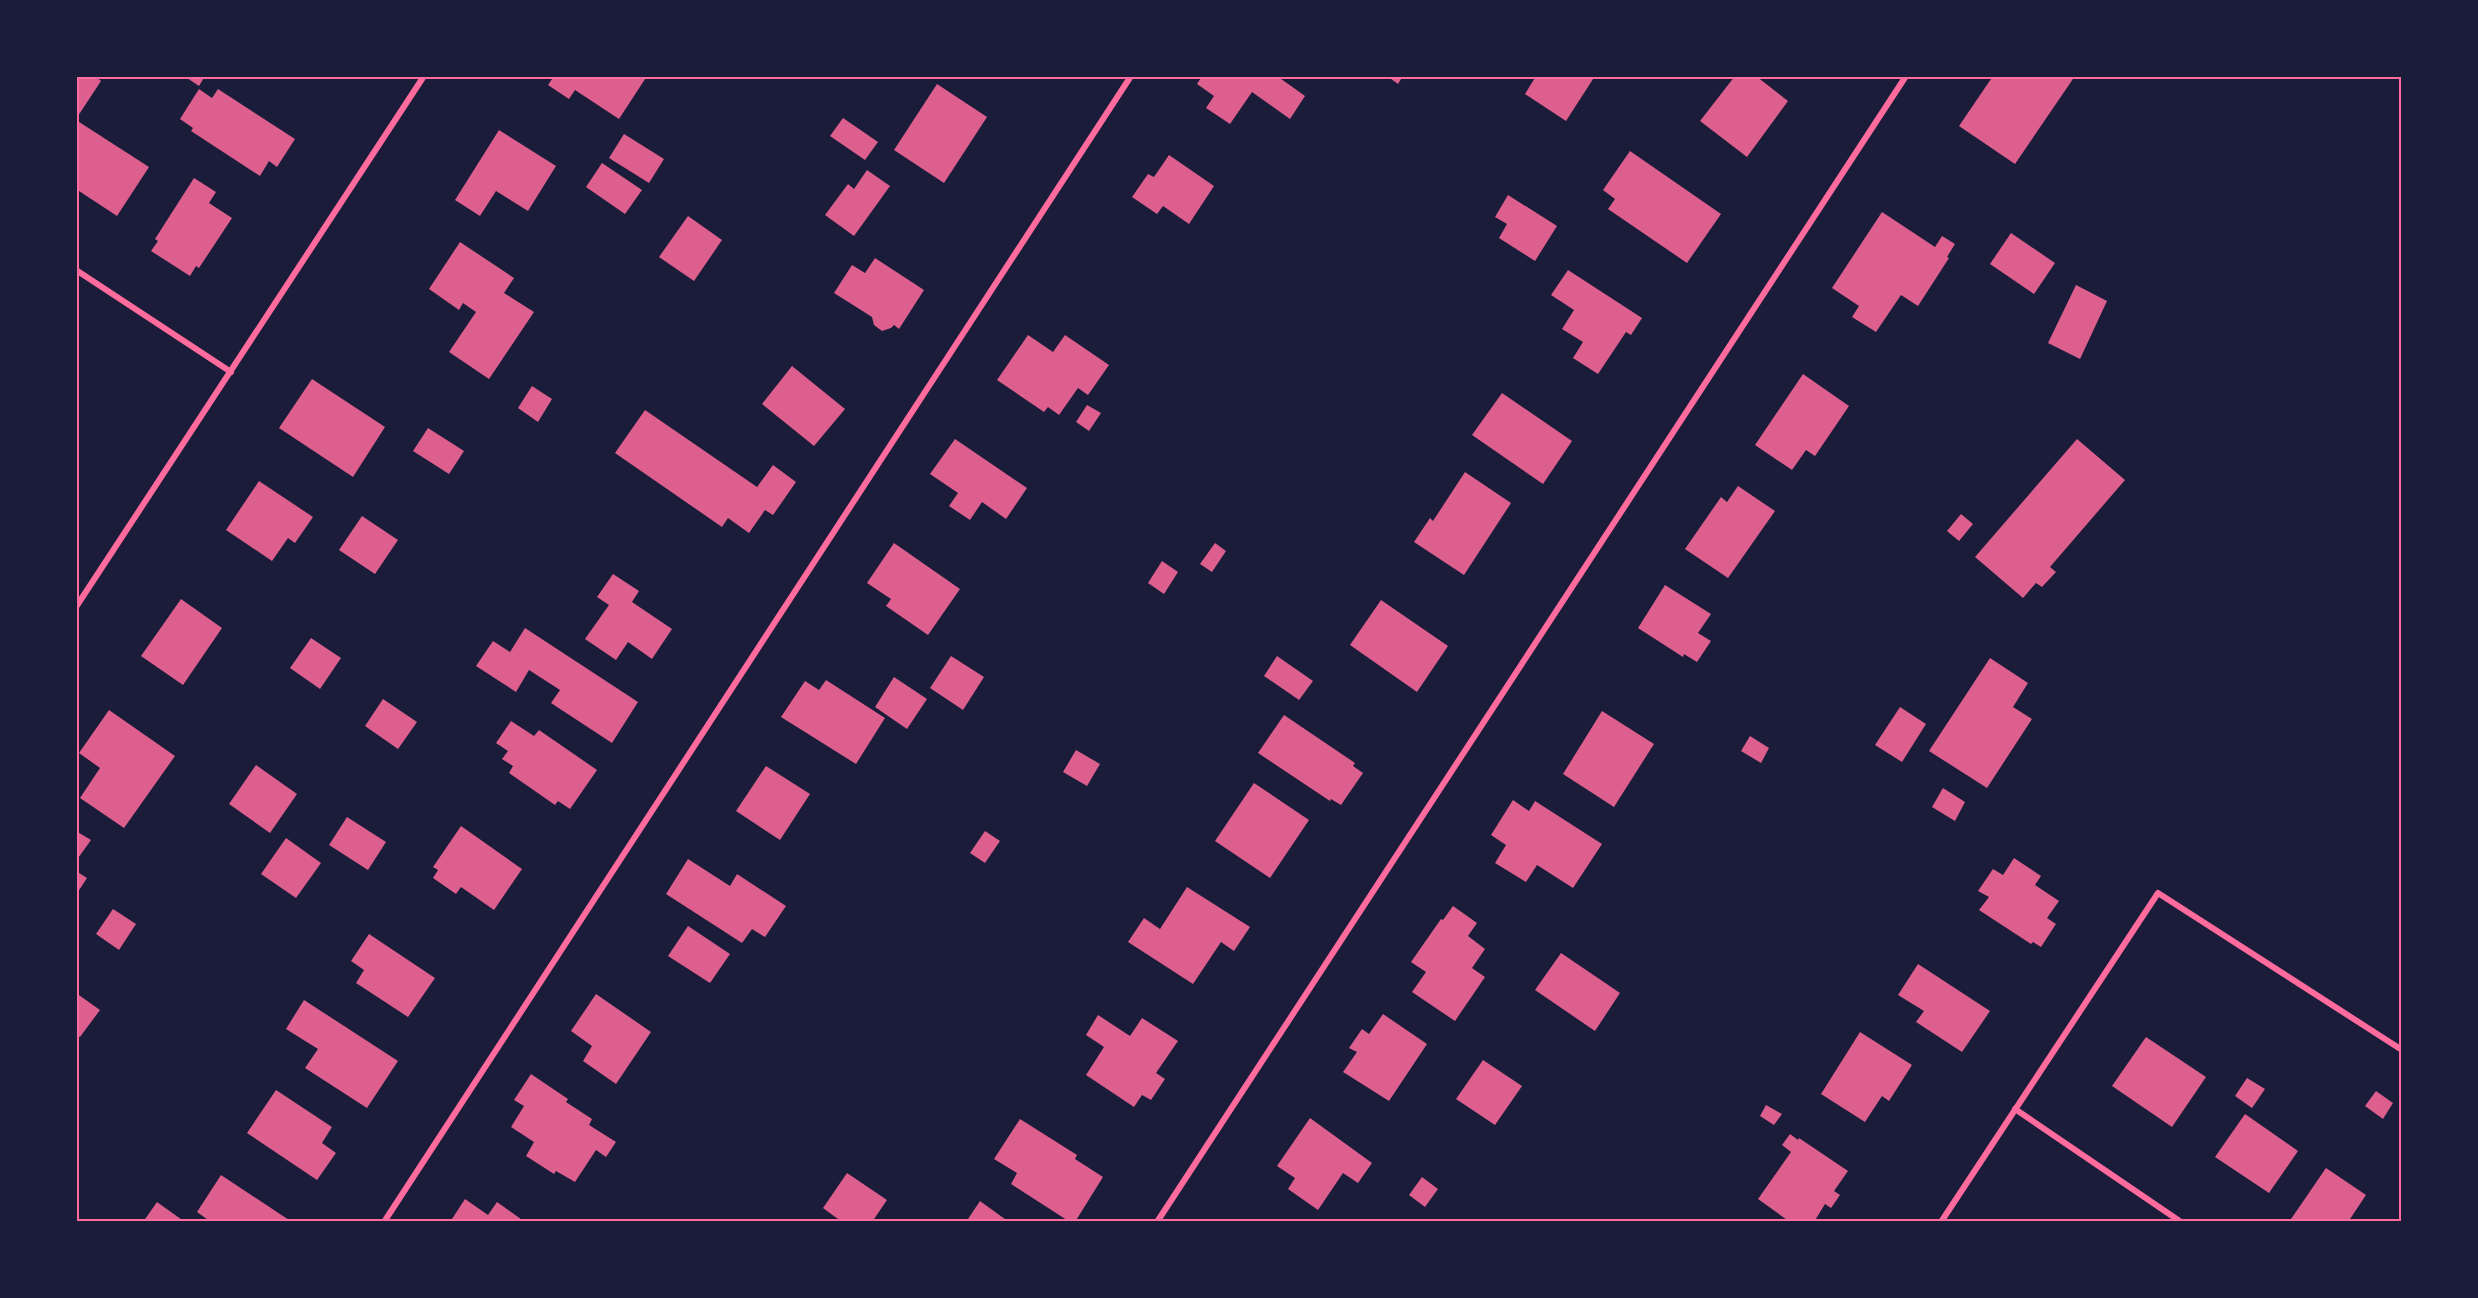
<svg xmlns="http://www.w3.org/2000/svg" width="2478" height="1298" font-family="'Exo 2',sans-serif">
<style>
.building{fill:#dd5f8e}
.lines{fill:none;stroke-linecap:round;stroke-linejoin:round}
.minor{stroke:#ff6b9d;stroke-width:6}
.neatline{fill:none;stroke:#ff6b9d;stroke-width:2}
</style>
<rect width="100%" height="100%" fill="#1b1b3a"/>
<g class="building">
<polygon points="76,76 95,76 101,81 76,119"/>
<polygon points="184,76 205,76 199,86"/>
<polygon points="554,76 647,76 619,119 575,90 569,99 548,85"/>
<polygon points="1202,76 1277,76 1305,96 1290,119 1252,92 1230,124 1206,108 1214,96 1197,84"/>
<polygon points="1387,76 1403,76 1398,84"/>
<polygon points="1536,76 1595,76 1566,121 1525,94"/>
<polygon points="1735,76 1756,76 1788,101 1747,157 1700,121"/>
<polygon points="1993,76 2075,76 2015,164 1959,126"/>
<polygon points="937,84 987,117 944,183 894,150"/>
<polygon points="199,89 212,98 218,89 295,139 277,167 269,161 260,176 191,131 193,128 180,119"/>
<polygon points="843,118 878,142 865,160 830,136"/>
<polygon points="76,120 149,167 117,216 76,189"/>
<polygon points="499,130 556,166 528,211 496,191 480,216 455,200"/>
<polygon points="624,134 664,159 649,183 609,158"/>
<polygon points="1630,151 1721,214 1687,263 1608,209 1615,199 1603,190"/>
<polygon points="1169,155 1214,186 1189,224 1163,206 1157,214 1132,197 1148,174 1154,177"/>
<polygon points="602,163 642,190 625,214 586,187"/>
<polygon points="867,170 890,186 854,236 825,215 848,184 854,189"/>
<polygon points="194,178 216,192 209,203 232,218 199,268 196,266 190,276 151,251 158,241 155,239"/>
<polygon points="1508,195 1557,226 1535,261 1499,238 1507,224 1495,217"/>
<polygon points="1882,212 1935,247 1942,236 1955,244 1947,257 1949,258 1918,306 1901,295 1876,332 1852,317 1859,306 1832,288"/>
<polygon points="688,216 722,240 694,281 659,257"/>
<polygon points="2011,233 2055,263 2034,294 1990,264"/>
<polygon points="460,242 514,278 504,293 534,312 489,379 449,352 476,312 463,303 459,310 429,289"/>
<polygon points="875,258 924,290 899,329 894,325 891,328 882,331 874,325 872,317 834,293 852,265 865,273"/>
<polygon points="1568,270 1642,318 1631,335 1626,332 1598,374 1573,358 1583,342 1562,329 1574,310 1551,295"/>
<polygon points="2076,285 2107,301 2080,359 2048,343"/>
<polygon points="1028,335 1053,352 1065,335 1109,365 1088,395 1078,388 1059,415 1048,407 1044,412 997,380"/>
<polygon points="792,366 845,409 814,446 762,404"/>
<polygon points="1803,374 1849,406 1815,456 1806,450 1792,470 1755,445"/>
<polygon points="312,379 385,427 353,477 279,428"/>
<polygon points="532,386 552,399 538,422 518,408"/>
<polygon points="1502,393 1572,441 1543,484 1472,435"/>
<polygon points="1087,405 1101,413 1089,431 1076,422"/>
<polygon points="645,410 757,487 773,465 796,482 773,515 765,510 749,533 728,518 722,527 615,453"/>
<polygon points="428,428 464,451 449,474 413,451"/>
<polygon points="955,439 1027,488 1006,519 982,502 970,520 949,506 958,493 930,474"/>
<polygon points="2077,439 2125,480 2050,567 2056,572 2042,587 2036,583 2023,598 1975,557"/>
<polygon points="1465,472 1511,503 1464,575 1414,542 1430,518 1433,521"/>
<polygon points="259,481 313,517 295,543 288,538 272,561 226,530"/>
<polygon points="1738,486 1775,511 1728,578 1685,549 1721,497 1727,502"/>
<polygon points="1961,514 1973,524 1959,541 1947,531"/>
<polygon points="362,516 398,540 375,574 339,550"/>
<polygon points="894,543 960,589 928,635 886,606 891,599 867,583"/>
<polygon points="1215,543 1226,551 1212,572 1200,564"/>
<polygon points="1162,561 1178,572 1164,594 1148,583"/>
<polygon points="613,574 639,591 632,602 672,629 652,659 628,642 616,660 585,639 609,605 597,597"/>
<polygon points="1665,585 1711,614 1698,633 1711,641 1697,662 1684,654 1683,657 1638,628"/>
<polygon points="181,599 222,628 183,685 141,656"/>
<polygon points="1381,600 1448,646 1417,692 1350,645"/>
<polygon points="525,628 638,702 612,743 551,703 560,690 529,670 516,692 476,666 493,641 510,652"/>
<polygon points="311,638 341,658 320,689 290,668"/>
<polygon points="951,656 984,677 963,710 930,688"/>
<polygon points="1277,656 1313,681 1299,700 1264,676"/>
<polygon points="1990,658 2028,683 2013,707 2032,719 1987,788 1929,751"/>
<polygon points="894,677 927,699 907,729 875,707"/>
<polygon points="826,680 885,718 856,764 781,717 805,681 819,690"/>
<polygon points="383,699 417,722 398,749 365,726"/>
<polygon points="1900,707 1926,724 1902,762 1875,745"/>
<polygon points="109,710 175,756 124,828 80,798 100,768 79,753"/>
<polygon points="1602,711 1654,744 1614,807 1563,774"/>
<polygon points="1284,715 1355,763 1353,766 1363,773 1341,805 1331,799 1330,801 1258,753"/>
<polygon points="511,721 534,736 539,730 597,770 570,809 558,801 555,805 509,773 513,766 502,759 508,751 496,743"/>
<polygon points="1750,736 1769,748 1761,763 1741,751"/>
<polygon points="1076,750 1100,764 1087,786 1063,772"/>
<polygon points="256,765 297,794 270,833 229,804"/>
<polygon points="766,766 810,794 780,840 736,811"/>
<polygon points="1254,783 1309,820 1270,878 1215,841"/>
<polygon points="1943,788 1965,802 1955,821 1932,807"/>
<polygon points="1513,800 1529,811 1535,801 1602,844 1573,888 1537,865 1526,882 1495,863 1506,845 1491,835"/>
<polygon points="347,817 386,842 368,870 329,845"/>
<polygon points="461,826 522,869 494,910 461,887 456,894 433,878 438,870 433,867"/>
<polygon points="76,831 91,840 76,861"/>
<polygon points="985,831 1000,841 985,863 970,853"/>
<polygon points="286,838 321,863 296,898 261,874"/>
<polygon points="2014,858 2041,876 2035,885 2059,901 2047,918 2056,924 2041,947 2033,942 2031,944 1979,910 1989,897 1978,891 1993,869 2003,875"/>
<polygon points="688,859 730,886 737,874 786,906 765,937 752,929 742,943 666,894"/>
<polygon points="76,871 87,878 76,895"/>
<polygon points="1187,887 1250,927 1234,951 1221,942 1193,984 1128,942 1144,918 1160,929"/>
<polygon points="1453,906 1477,923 1468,936 1485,949 1472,968 1485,977 1455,1021 1412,992 1426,972 1411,962 1441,919 1443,920"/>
<polygon points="113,909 136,924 119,950 96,934"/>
<polygon points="688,926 730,954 710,983 668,956"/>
<polygon points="369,934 435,978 408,1017 356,983 364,970 351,961"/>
<polygon points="1561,953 1620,993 1595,1031 1535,990"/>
<polygon points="1918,964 1990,1011 1962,1052 1916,1022 1924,1011 1898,995"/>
<polygon points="76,993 100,1010 80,1037 76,1035"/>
<polygon points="596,994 651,1032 616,1084 583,1061 592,1046 571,1031"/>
<polygon points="304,1000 398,1061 367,1108 305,1068 318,1049 286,1029"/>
<polygon points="1383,1014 1427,1044 1389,1101 1343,1072 1357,1052 1349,1048 1362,1029 1369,1034"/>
<polygon points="1098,1015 1130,1036 1142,1018 1178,1041 1156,1073 1165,1079 1151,1100 1142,1095 1134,1107 1086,1075 1104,1047 1086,1035"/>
<polygon points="1860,1032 1912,1065 1889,1101 1882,1096 1865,1122 1821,1094"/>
<polygon points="2146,1037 2206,1077 2172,1127 2112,1086"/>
<polygon points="1483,1060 1522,1086 1495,1125 1456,1099"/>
<polygon points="531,1074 568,1099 566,1102 592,1119 589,1125 616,1142 606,1157 596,1150 575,1182 556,1171 554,1174 526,1156 534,1142 511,1127 524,1106 514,1100"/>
<polygon points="2247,1078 2265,1089 2252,1108 2235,1096"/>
<polygon points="276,1090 332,1127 322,1143 336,1153 317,1180 247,1133"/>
<polygon points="2376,1091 2393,1103 2383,1119 2365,1106"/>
<polygon points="1766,1105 1782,1114 1774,1125 1760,1116"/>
<polygon points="2245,1114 2298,1151 2269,1193 2215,1157"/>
<polygon points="1310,1118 1372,1163 1358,1183 1343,1173 1318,1210 1288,1189 1295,1178 1277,1166"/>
<polygon points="1020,1119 1077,1155 1075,1159 1103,1177 1075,1222 1070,1222 1011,1184 1017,1173 994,1159"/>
<polygon points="1790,1134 1798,1140 1799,1138 1848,1171 1834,1191 1840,1195 1831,1208 1825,1204 1814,1222 1790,1222 1758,1199 1791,1152 1782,1145"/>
<polygon points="2326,1168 2366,1195 2348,1222 2295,1222 2291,1219"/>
<polygon points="847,1173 887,1200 872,1222 842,1222 823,1208"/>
<polygon points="221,1175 292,1222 211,1222 197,1212"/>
<polygon points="1422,1177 1438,1189 1425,1207 1409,1195"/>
<polygon points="465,1199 488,1215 497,1202 525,1222 450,1222"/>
<polygon points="980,1201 1009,1222 966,1222"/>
<polygon points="157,1202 185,1222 143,1222"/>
</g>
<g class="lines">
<g class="minor">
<polyline points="76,270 231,372"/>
<polyline points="76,607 424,76"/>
<polyline points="2015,1109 2181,1222"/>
<polyline points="384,1222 1131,76"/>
<polyline points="1157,1222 1906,76"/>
<polyline points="1941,1222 2158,893 2402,1050"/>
</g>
</g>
<rect width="2478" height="1298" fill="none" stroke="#1b1b3a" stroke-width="156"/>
<rect x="78" y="78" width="2322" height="1142" class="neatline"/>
</svg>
